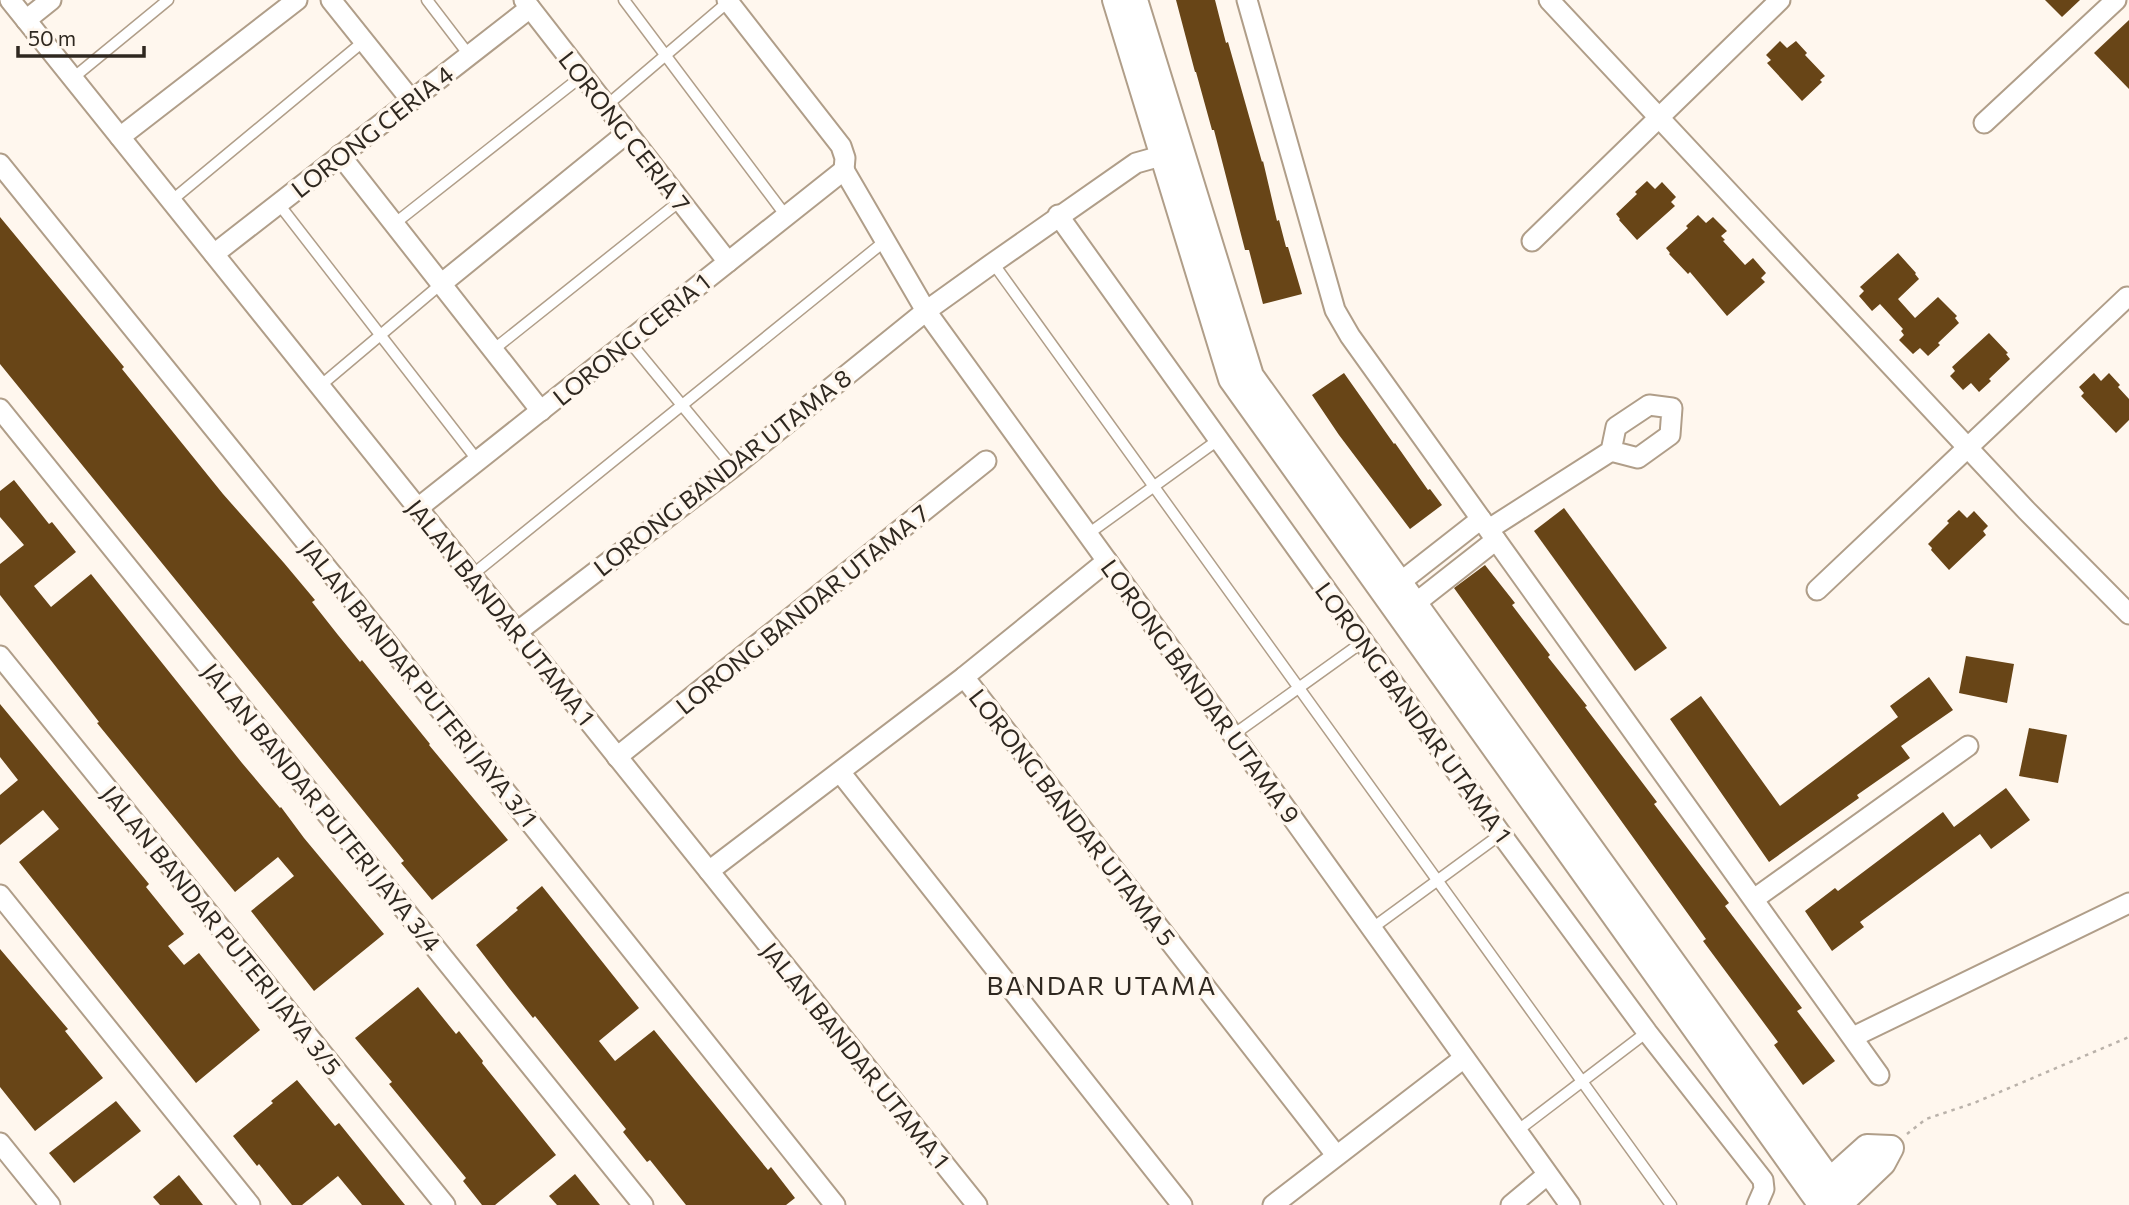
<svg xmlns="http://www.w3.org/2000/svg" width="2129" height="1205" font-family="Commissioner,sans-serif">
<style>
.building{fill:#684517}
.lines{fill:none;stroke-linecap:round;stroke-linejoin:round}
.service-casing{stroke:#b09e89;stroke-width:13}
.minor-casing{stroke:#b09e89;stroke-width:23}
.tertiary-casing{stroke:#b09e89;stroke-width:28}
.path{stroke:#bab2aa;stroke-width:2.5;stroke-dasharray:3.5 5;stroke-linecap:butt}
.service{stroke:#fff;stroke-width:10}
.minor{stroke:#fff;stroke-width:19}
.tertiary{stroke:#fff;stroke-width:24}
.labels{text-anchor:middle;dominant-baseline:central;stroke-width:7;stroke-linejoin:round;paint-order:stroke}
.street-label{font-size:24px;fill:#2f2820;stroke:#fff7ee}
.neighbourhood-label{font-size:26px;letter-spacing:2px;fill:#2f2820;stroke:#fff7ee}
</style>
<rect width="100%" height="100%" fill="#fff7ee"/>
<g class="building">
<polygon points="1176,0 1215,0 1226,43 1228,42 1262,162 1263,161 1277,221 1279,220 1286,247 1288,247 1302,294 1263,304 1249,250 1245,250 1214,130 1212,130 1196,72 1195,72"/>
<polygon points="2045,0 2080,0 2062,17"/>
<polygon points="2129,20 2129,89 2094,53"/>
<polygon points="1780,41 1787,48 1796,41 1807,53 1805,55 1825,76 1820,80 1822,82 1802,101 1767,63 1771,60 1766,55"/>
<polygon points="1647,181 1655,189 1662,182 1676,197 1671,202 1675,206 1637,240 1619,220 1620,219 1616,214 1637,194 1635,192"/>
<polygon points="1698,215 1706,223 1713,217 1727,231 1721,236 1725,240 1723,241 1745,265 1753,258 1766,273 1761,278 1765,282 1727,316 1690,272 1688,274 1669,254 1670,253 1666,248 1688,228 1686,226"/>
<polygon points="0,217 124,367 122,369 223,494 284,563 315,600 312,602 338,635 360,662 362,660 430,744 429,745 508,840 432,900 401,863 404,861 327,766 0,364"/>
<polygon points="1898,253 1916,273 1915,274 1919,279 1898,299 1915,318 1938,297 1957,316 1955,318 1959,323 1938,343 1940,345 1928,356 1920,348 1913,354 1899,340 1904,335 1901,331 1903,329 1880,304 1872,311 1859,296 1864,291 1860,287"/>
<polygon points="1989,333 2008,353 2006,354 2010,359 1989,379 1991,381 1979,392 1971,383 1963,390 1950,376 1955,371 1952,367"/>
<polygon points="1344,373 1394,444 1395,443 1428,490 1430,489 1442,505 1410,529 1339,435 1312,395"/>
<polygon points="2094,373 2101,381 2109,373 2120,385 2118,387 2129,399 2129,420 2116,433 2081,396 2084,393 2079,387"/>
<polygon points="14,480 49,524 52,522 76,552 34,586 51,607 91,574 242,763 280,808 281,807 304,838 384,934 314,991 251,911 294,876 278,857 235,892 97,723 99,722 0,595 0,564 24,545 0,517 0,491"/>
<polygon points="1564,508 1667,648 1635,671 1534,531"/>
<polygon points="1959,510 1967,518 1974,511 1988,526 1983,531 1986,535 1949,570 1931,550 1932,548 1928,544 1949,523 1947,521"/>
<polygon points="1485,565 1515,603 1512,605 1550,655 1548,657 1587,706 1585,707 1657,802 1654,804 1729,903 1725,906 1802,1008 1797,1011 1835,1061 1803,1085 1774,1045 1778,1042 1703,941 1706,939 1454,588"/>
<polygon points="1966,656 2014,664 2007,703 1959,693"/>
<polygon points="1929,677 1953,710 1901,746 1910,758 1857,795 1859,798 1769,862 1670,719 1701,696 1780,806 1898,717 1890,706"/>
<polygon points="0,704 149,884 146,887 184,934 168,946 184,965 199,953 260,1030 196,1083 19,862 59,829 43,810 0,845 0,795 18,780 0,757"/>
<polygon points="2029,728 2067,735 2058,783 2019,776"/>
<polygon points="2006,788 2030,820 1991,849 1980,834 1860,922 1864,927 1832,951 1805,911 1835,888 1838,891 1943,812 1954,827"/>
<polygon points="542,886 639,1008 599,1041 615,1061 654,1030 768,1170 771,1167 795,1198 786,1205 686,1205 650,1160 647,1162 623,1132 626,1129 535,1016 533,1018 509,988 476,945 518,910 516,908"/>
<polygon points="0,949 68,1029 65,1031 103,1078 35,1131 0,1087"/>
<polygon points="418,987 456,1034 459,1031 483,1061 482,1063 556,1155 495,1205 482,1205 463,1181 466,1178 389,1084 392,1082 355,1038"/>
<polygon points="297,1080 335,1126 339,1123 405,1205 362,1205 338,1176 302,1205 292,1205 259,1164 257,1166 233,1136 273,1103 271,1101"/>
<polygon points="116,1101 141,1131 74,1183 49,1153"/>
<polygon points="575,1174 600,1205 557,1205 549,1196"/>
<polygon points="179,1175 203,1205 160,1205 153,1197"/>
</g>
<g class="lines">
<defs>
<g id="service">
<polyline points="427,0 469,55"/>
<polyline points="624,0 786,216"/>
<polyline points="73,78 168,0"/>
<polyline points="606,106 728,2"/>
<polyline points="171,201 364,41"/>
<polyline points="278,203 478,461"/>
<polyline points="394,224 582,76"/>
<polyline points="993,263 1671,1205"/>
<polyline points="629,341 733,467"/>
<polyline points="493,350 680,201"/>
<polyline points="320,386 441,284"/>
<polyline points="1088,534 1218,440"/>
<polyline points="472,575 885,241"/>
<polyline points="1233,735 1364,641"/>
<polyline points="1371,929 1501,834"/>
<polyline points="1517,1131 1647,1032"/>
</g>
<g id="minor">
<polyline points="10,0 977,1205"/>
<polyline points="331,0 411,100"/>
<polyline points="524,0 728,262"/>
<polyline points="727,0 841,146 845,158 844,170"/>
<polyline points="1247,0 1335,310 1350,336 1879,1075"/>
<polyline points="1549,0 2026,510 2129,614"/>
<polyline points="26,20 51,0"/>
<polyline points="1984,123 2116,0"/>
<polyline points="120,137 297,0"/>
<polyline points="340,155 541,411"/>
<polyline points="0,164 356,604 835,1205"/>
<polyline points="844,170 926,311 1233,735 1570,1205"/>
<polyline points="1058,215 1501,834 1647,1032 1763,1180 1764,1189 1757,1205"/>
<polyline points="1532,241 1780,0"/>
<polyline points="214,254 530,8"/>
<polyline points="441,284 627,133"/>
<polyline points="0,409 643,1205"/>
<polyline points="418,508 844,170"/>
<polyline points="1489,529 1611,451 1616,427 1649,405 1672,408 1670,435 1638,458 1611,451"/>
<polyline points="1817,590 2127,297"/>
<polyline points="1389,591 1481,519"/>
<polyline points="1403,613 1496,540"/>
<polyline points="517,632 733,467 926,311 993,263 1136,163 1175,152"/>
<polyline points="0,656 445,1205"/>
<polyline points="964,677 1336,1155"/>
<polyline points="617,757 986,461"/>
<polyline points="840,772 1182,1205"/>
<polyline points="709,871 964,677 1107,561"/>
<polyline points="0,895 250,1205"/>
<polyline points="1754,899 1968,746"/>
<polyline points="1853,1037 2129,903"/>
<polyline points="0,1143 50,1205"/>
<polyline points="1273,1205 1464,1058"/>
<polyline points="1511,1205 1547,1175"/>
</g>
<g id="tertiary">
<polyline points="1115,0 1231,379 1821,1205"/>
<polyline points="1135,0 1251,376 1844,1200"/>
<polyline points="1819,1190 1867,1147 1891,1148 1883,1163 1839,1205"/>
</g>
</defs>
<use href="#service" class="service-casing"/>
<use href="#minor" class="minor-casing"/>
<use href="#tertiary" class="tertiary-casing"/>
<polyline class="path" points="1907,1134 1926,1119 1974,1103 2129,1037"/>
<use href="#service" class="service"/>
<use href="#minor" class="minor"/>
<use href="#tertiary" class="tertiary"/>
</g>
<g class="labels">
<g class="street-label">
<text transform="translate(372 131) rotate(-38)">LORONG CERIA 4</text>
<text transform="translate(625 131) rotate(52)">LORONG CERIA 7</text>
<text transform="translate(631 339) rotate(-39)">LORONG CERIA 1</text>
<text transform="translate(722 472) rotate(-38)">LORONG BANDAR UTAMA 8</text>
<text transform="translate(802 609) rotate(-39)">LORONG BANDAR UTAMA 7</text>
<text transform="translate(501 612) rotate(51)">JALAN BANDAR UTAMA 1</text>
<text transform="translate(419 683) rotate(51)">JALAN BANDAR PUTERI JAYA 3/1</text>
<text transform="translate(1201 691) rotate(54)">LORONG BANDAR UTAMA 9</text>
<text transform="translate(1414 712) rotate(54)">LORONG BANDAR UTAMA 1</text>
<text transform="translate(322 807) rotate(51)">JALAN BANDAR PUTERI JAYA 3/4</text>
<text transform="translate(1073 817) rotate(52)">LORONG BANDAR UTAMA 5</text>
<text transform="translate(222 930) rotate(51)">JALAN BANDAR PUTERI JAYA 3/5</text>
<text transform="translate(856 1055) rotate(51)">JALAN BANDAR UTAMA 1</text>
</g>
<g class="neighbourhood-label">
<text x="1102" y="984">BANDAR UTAMA</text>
</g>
</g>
<path d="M18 46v10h126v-10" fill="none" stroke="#2f2820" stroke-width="3.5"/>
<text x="28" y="46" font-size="21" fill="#2f2820" stroke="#fff7ee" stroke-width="5" paint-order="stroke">50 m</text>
</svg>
